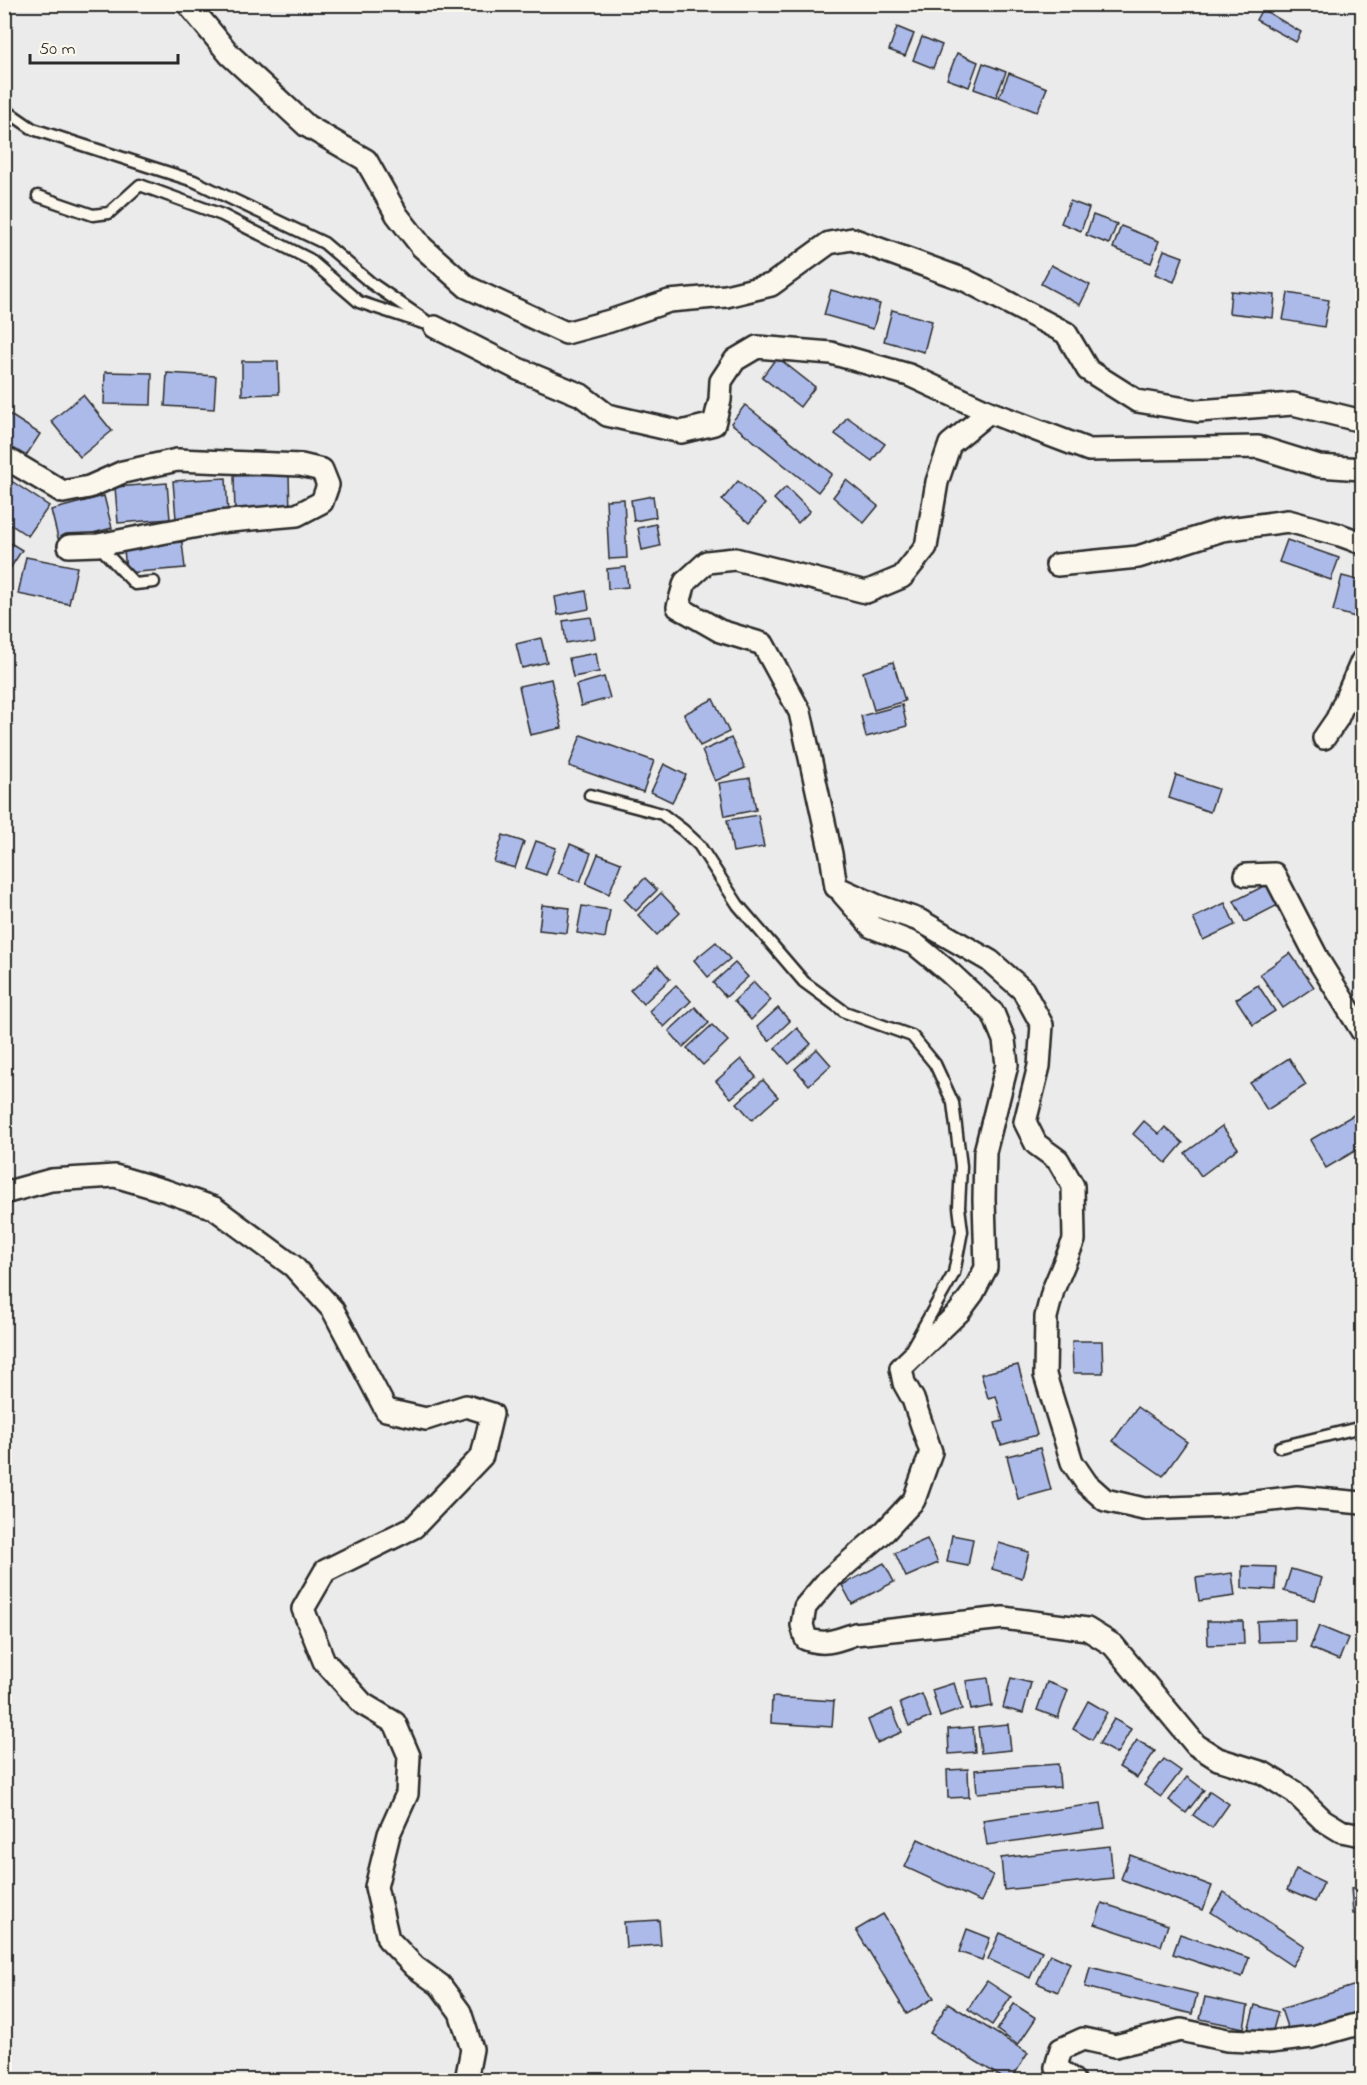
<svg xmlns="http://www.w3.org/2000/svg" width="1367" height="2085" font-family="'Indie Flower',sans-serif">
<style>
.building{fill:#abbae9;stroke:#2b2b2b;stroke-width:1.5}
.lines{fill:none;stroke-linecap:round;stroke-linejoin:round}
.lane-casing{stroke:#2b2b2b;stroke-width:15}
.street-casing{stroke:#2b2b2b;stroke-width:26}
.lane{stroke:#fbf7ec;stroke-width:10}
.street{stroke:#fbf7ec;stroke-width:21}
</style>
<rect width="100%" height="100%" fill="#ebebeb"/>
<filter id="ink" filterUnits="userSpaceOnUse"><feTurbulence type="fractalNoise" baseFrequency=".0167" numOctaves="2"/><feDisplacementMap in="SourceGraphic" scale="12" xChannelSelector="R" yChannelSelector="G"/><feConvolveMatrix kernelMatrix="1 2 1 2 8 2 1 2 1" color-interpolation-filters="sRGB"/></filter>
<g filter="url(#ink)">
<g class="building">
<polygon points="1262,9 1301,32 1296,42 1256,20"/>
<polygon points="897,27 914,34 905,56 889,50"/>
<polygon points="922,37 942,45 933,68 913,60"/>
<polygon points="957,53 978,62 969,87 947,79"/>
<polygon points="983,63 1006,72 996,97 974,89"/>
<polygon points="1009,73 1047,88 1037,112 999,97"/>
<polygon points="1070,201 1089,208 1081,231 1061,223"/>
<polygon points="1093,215 1117,224 1109,244 1086,235"/>
<polygon points="1121,226 1159,241 1151,263 1113,248"/>
<polygon points="1164,250 1183,257 1174,282 1155,274"/>
<polygon points="1051,265 1090,285 1080,305 1041,284"/>
<polygon points="831,290 880,304 873,329 824,315"/>
<polygon points="1231,291 1275,295 1273,318 1229,313"/>
<polygon points="1288,293 1329,300 1324,327 1283,320"/>
<polygon points="892,310 932,321 924,352 884,341"/>
<polygon points="777,357 815,387 800,407 762,377"/>
<polygon points="242,361 278,361 279,394 242,395"/>
<polygon points="105,372 152,373 151,405 104,404"/>
<polygon points="167,373 216,376 214,409 165,406"/>
<polygon points="83,395 112,431 80,457 51,421"/>
<polygon points="745,405 832,474 818,492 731,423"/>
<polygon points="4,411 40,434 22,462 4,451"/>
<polygon points="847,417 885,444 872,461 835,434"/>
<polygon points="289,475 290,512 235,513 234,476"/>
<polygon points="226,478 228,515 176,519 173,481"/>
<polygon points="10,480 49,506 28,536 4,520 4,488"/>
<polygon points="846,480 878,506 864,523 833,497"/>
<polygon points="738,481 765,504 749,523 722,500"/>
<polygon points="167,483 170,519 118,523 115,487"/>
<polygon points="786,487 810,511 798,523 774,499"/>
<polygon points="104,496 112,528 59,542 51,510"/>
<polygon points="653,496 656,517 634,521 631,500"/>
<polygon points="624,499 627,558 609,559 606,500"/>
<polygon points="656,524 660,546 642,550 638,528"/>
<polygon points="4,539 22,550 4,578"/>
<polygon points="1287,540 1339,558 1331,580 1279,562"/>
<polygon points="182,542 185,568 126,573 124,548"/>
<polygon points="26,557 77,567 69,604 18,594"/>
<polygon points="626,567 628,587 608,589 607,569"/>
<polygon points="1342,576 1362,581 1362,605 1359,618 1333,611"/>
<polygon points="586,591 589,609 558,615 555,597"/>
<polygon points="591,617 595,638 566,643 563,621"/>
<polygon points="541,638 547,662 522,668 516,644"/>
<polygon points="596,653 599,672 573,677 569,658"/>
<polygon points="893,662 905,701 874,710 863,672"/>
<polygon points="604,677 610,698 581,706 576,685"/>
<polygon points="551,679 562,728 530,735 519,686"/>
<polygon points="713,699 729,732 700,746 684,714"/>
<polygon points="902,705 907,726 866,737 861,716"/>
<polygon points="581,735 654,761 643,792 569,766"/>
<polygon points="731,738 745,768 715,781 702,751"/>
<polygon points="664,764 686,775 672,802 651,792"/>
<polygon points="1176,775 1218,789 1210,812 1169,798"/>
<polygon points="750,778 756,810 725,816 719,783"/>
<polygon points="758,815 764,847 733,852 727,820"/>
<polygon points="503,835 524,842 515,868 494,862"/>
<polygon points="536,841 556,848 546,875 526,868"/>
<polygon points="570,844 591,853 580,882 558,873"/>
<polygon points="598,854 621,863 609,894 586,884"/>
<polygon points="645,878 657,890 636,911 624,899"/>
<polygon points="1268,884 1278,905 1245,922 1234,901"/>
<polygon points="661,893 680,913 657,935 638,915"/>
<polygon points="1225,903 1235,925 1203,940 1193,918"/>
<polygon points="542,905 570,908 567,933 539,930"/>
<polygon points="582,906 610,910 605,938 577,933"/>
<polygon points="716,942 730,959 708,977 694,960"/>
<polygon points="1290,953 1314,987 1283,1008 1260,974"/>
<polygon points="735,963 748,977 726,997 713,983"/>
<polygon points="658,965 670,979 643,1004 630,990"/>
<polygon points="754,982 771,1000 751,1020 734,1001"/>
<polygon points="676,985 691,1001 664,1027 649,1011"/>
<polygon points="1258,985 1275,1011 1253,1025 1236,999"/>
<polygon points="695,1007 709,1023 683,1047 669,1031"/>
<polygon points="778,1008 790,1021 769,1041 757,1027"/>
<polygon points="712,1025 728,1041 703,1065 687,1048"/>
<polygon points="797,1028 811,1044 789,1064 775,1048"/>
<polygon points="817,1049 831,1065 809,1085 795,1069"/>
<polygon points="1289,1058 1306,1085 1267,1110 1250,1083"/>
<polygon points="741,1059 756,1077 731,1098 716,1081"/>
<polygon points="763,1080 778,1097 752,1120 737,1103"/>
<polygon points="1362,1110 1362,1147 1326,1168 1310,1140"/>
<polygon points="1144,1121 1159,1134 1165,1127 1183,1143 1166,1163 1133,1134"/>
<polygon points="1222,1126 1238,1148 1201,1176 1185,1153"/>
<polygon points="1072,1341 1102,1341 1103,1373 1073,1373"/>
<polygon points="1018,1365 1037,1435 1001,1445 995,1423 1003,1421 996,1396 988,1398 981,1374"/>
<polygon points="1137,1407 1187,1442 1163,1476 1113,1441"/>
<polygon points="1040,1448 1051,1490 1018,1499 1007,1456"/>
<polygon points="952,1535 973,1539 968,1566 947,1562"/>
<polygon points="927,1539 938,1563 906,1577 895,1553"/>
<polygon points="999,1543 1029,1552 1022,1578 992,1569"/>
<polygon points="884,1563 894,1582 852,1604 842,1585"/>
<polygon points="1242,1566 1276,1567 1275,1590 1242,1588"/>
<polygon points="1291,1569 1322,1578 1315,1600 1284,1591"/>
<polygon points="1232,1573 1235,1596 1199,1601 1196,1578"/>
<polygon points="1295,1619 1295,1641 1258,1642 1257,1621"/>
<polygon points="1207,1621 1243,1621 1244,1644 1208,1645"/>
<polygon points="1319,1626 1348,1638 1339,1660 1310,1648"/>
<polygon points="988,1678 992,1706 971,1710 966,1681"/>
<polygon points="1011,1678 1031,1683 1023,1713 1003,1708"/>
<polygon points="1047,1682 1068,1690 1058,1718 1037,1710"/>
<polygon points="954,1683 962,1709 940,1717 932,1690"/>
<polygon points="922,1694 931,1717 909,1726 900,1703"/>
<polygon points="772,1697 834,1701 832,1727 771,1723"/>
<polygon points="1088,1701 1107,1712 1092,1740 1073,1729"/>
<polygon points="892,1709 902,1732 877,1743 868,1720"/>
<polygon points="1114,1719 1131,1729 1117,1754 1099,1744"/>
<polygon points="1008,1724 1011,1750 981,1753 978,1727"/>
<polygon points="973,1727 975,1752 949,1754 948,1729"/>
<polygon points="1137,1740 1155,1751 1137,1778 1119,1767"/>
<polygon points="1164,1759 1181,1771 1161,1797 1144,1785"/>
<polygon points="1058,1764 1060,1787 977,1793 975,1770"/>
<polygon points="968,1769 969,1797 948,1798 947,1770"/>
<polygon points="1187,1777 1204,1790 1186,1813 1169,1800"/>
<polygon points="1210,1791 1229,1804 1212,1828 1193,1815"/>
<polygon points="1101,1803 1105,1828 987,1845 983,1820"/>
<polygon points="918,1839 993,1875 981,1902 905,1867"/>
<polygon points="1110,1846 1113,1878 1004,1890 1001,1858"/>
<polygon points="1130,1855 1212,1886 1203,1910 1121,1879"/>
<polygon points="1296,1869 1324,1882 1315,1902 1287,1890"/>
<polygon points="1362,1887 1362,1914 1353,1914 1351,1888"/>
<polygon points="1224,1892 1305,1946 1292,1966 1211,1912"/>
<polygon points="1102,1903 1168,1925 1161,1946 1095,1924"/>
<polygon points="883,1914 934,1998 907,2014 856,1930"/>
<polygon points="659,1920 661,1945 626,1947 624,1922"/>
<polygon points="967,1929 990,1938 982,1960 959,1952"/>
<polygon points="1000,1933 1042,1951 1030,1978 988,1959"/>
<polygon points="1180,1934 1249,1958 1242,1977 1173,1954"/>
<polygon points="1050,1954 1070,1963 1058,1992 1037,1983"/>
<polygon points="1090,1967 1197,1994 1192,2014 1085,1987"/>
<polygon points="987,1981 1011,1997 992,2025 968,2009"/>
<polygon points="1362,1983 1362,2013 1290,2036 1281,2009"/>
<polygon points="1205,1997 1248,2006 1244,2028 1200,2019"/>
<polygon points="948,2003 1028,2053 1011,2080 1006,2080 930,2033"/>
<polygon points="1014,2004 1036,2018 1018,2045 997,2030"/>
<polygon points="1255,2005 1278,2012 1271,2037 1248,2030"/>
</g>
<g class="lines">
<defs>
<g id="lane">
<polyline points="4,109 33,129 194,181 324,243 371,283 435,327"/>
<polyline points="38,196 93,215 109,213 140,185 222,215 309,259 359,302 423,323"/>
<polyline points="98,545 135,584 154,582"/>
<polyline points="590,795 662,814 683,830 699,845 738,905 804,982 845,1012 912,1036 935,1064 953,1103 961,1166 959,1207 962,1231 954,1273 911,1349"/>
<polyline points="1280,1447 1362,1427"/>
</g>
<g id="street">
<polyline points="188,4 230,55 307,126 366,160 397,215 422,247 467,287 566,333 610,321 669,301 726,296 771,285 829,243 852,239 965,280 1066,333 1088,370 1137,401 1198,411 1293,404 1362,421"/>
<polyline points="435,327 518,369 581,395 607,415 681,432 714,424 720,400 721,381 735,360 757,347 831,353 909,375 989,412"/>
<polyline points="4,457 63,492 89,487 123,472 177,460 301,465 322,470 328,485 322,502 297,515 219,522 98,545 69,546"/>
<polyline points="1362,469 1319,466 1258,447 1089,450 989,412 950,444 937,482 926,547 902,577 866,592 735,559 707,562 685,582 678,607 720,631 763,644 800,712 831,854 836,887 878,906 919,920 990,961 1023,990 1042,1025 1039,1066 1025,1122 1036,1144 1058,1160 1073,1186 1074,1240 1053,1290 1046,1317 1045,1375 1072,1462 1087,1484 1105,1500 1144,1509 1223,1506 1297,1497 1362,1503"/>
<polyline points="1057,565 1138,557 1222,530 1288,521 1340,535 1362,543"/>
<polyline points="1324,738 1337,719 1362,661"/>
<polyline points="1246,875 1274,874 1320,963 1362,1031"/>
<path d="M843 894 872 927 915 944 950 973 993 1013 1004 1040 1007 1065 985 1152 984 1199 986 1268 973 1293 959 1312 901 1368 904 1383 913 1399 931 1452 914 1500 885 1531 828 1580 805 1607 802 1625 806 1639C825 1646 837 1640 855 1634L1003 1618 1087 1629 1113 1645 1196 1745 1218 1759 1263 1773 1294 1792 1323 1820 1341 1831 1362 1835"/>
<polyline points="4,1193 51,1180 115,1176 166,1191 214,1208 293,1266 333,1310 386,1410 426,1419 466,1406 492,1414 482,1456 414,1527 325,1571 303,1609 324,1661 363,1704 395,1723 409,1756 407,1794 389,1834 376,1887 388,1939 415,1967 440,1985 460,2012 472,2049 466,2080"/>
<polyline points="1073,2080 1056,2067 1061,2049 1083,2039 1115,2046 1181,2030 1227,2040 1270,2042 1312,2037 1362,2023"/>
</g>
</defs>
<use href="#lane" class="lane-casing"/>
<use href="#street" class="street-casing"/>
<use href="#lane" class="lane"/>
<use href="#street" class="street"/>
</g>
</g>
<rect width="1367" height="2085" fill="none" stroke="#fbf7ec" stroke-width="24"/>
<rect x="12" y="12" width="1343" height="2061" fill="none" stroke="#2b2b2b" stroke-width="2" filter="url(#ink)"/>
<path d="M30 54v9h148v-9" fill="none" stroke="#2b2b2b" stroke-width="3"/>
<text x="39" y="54" font-size="18" fill="#2b2b2b" stroke="#fbf7ec" stroke-width="4.5" paint-order="stroke">50 m</text>
</svg>
